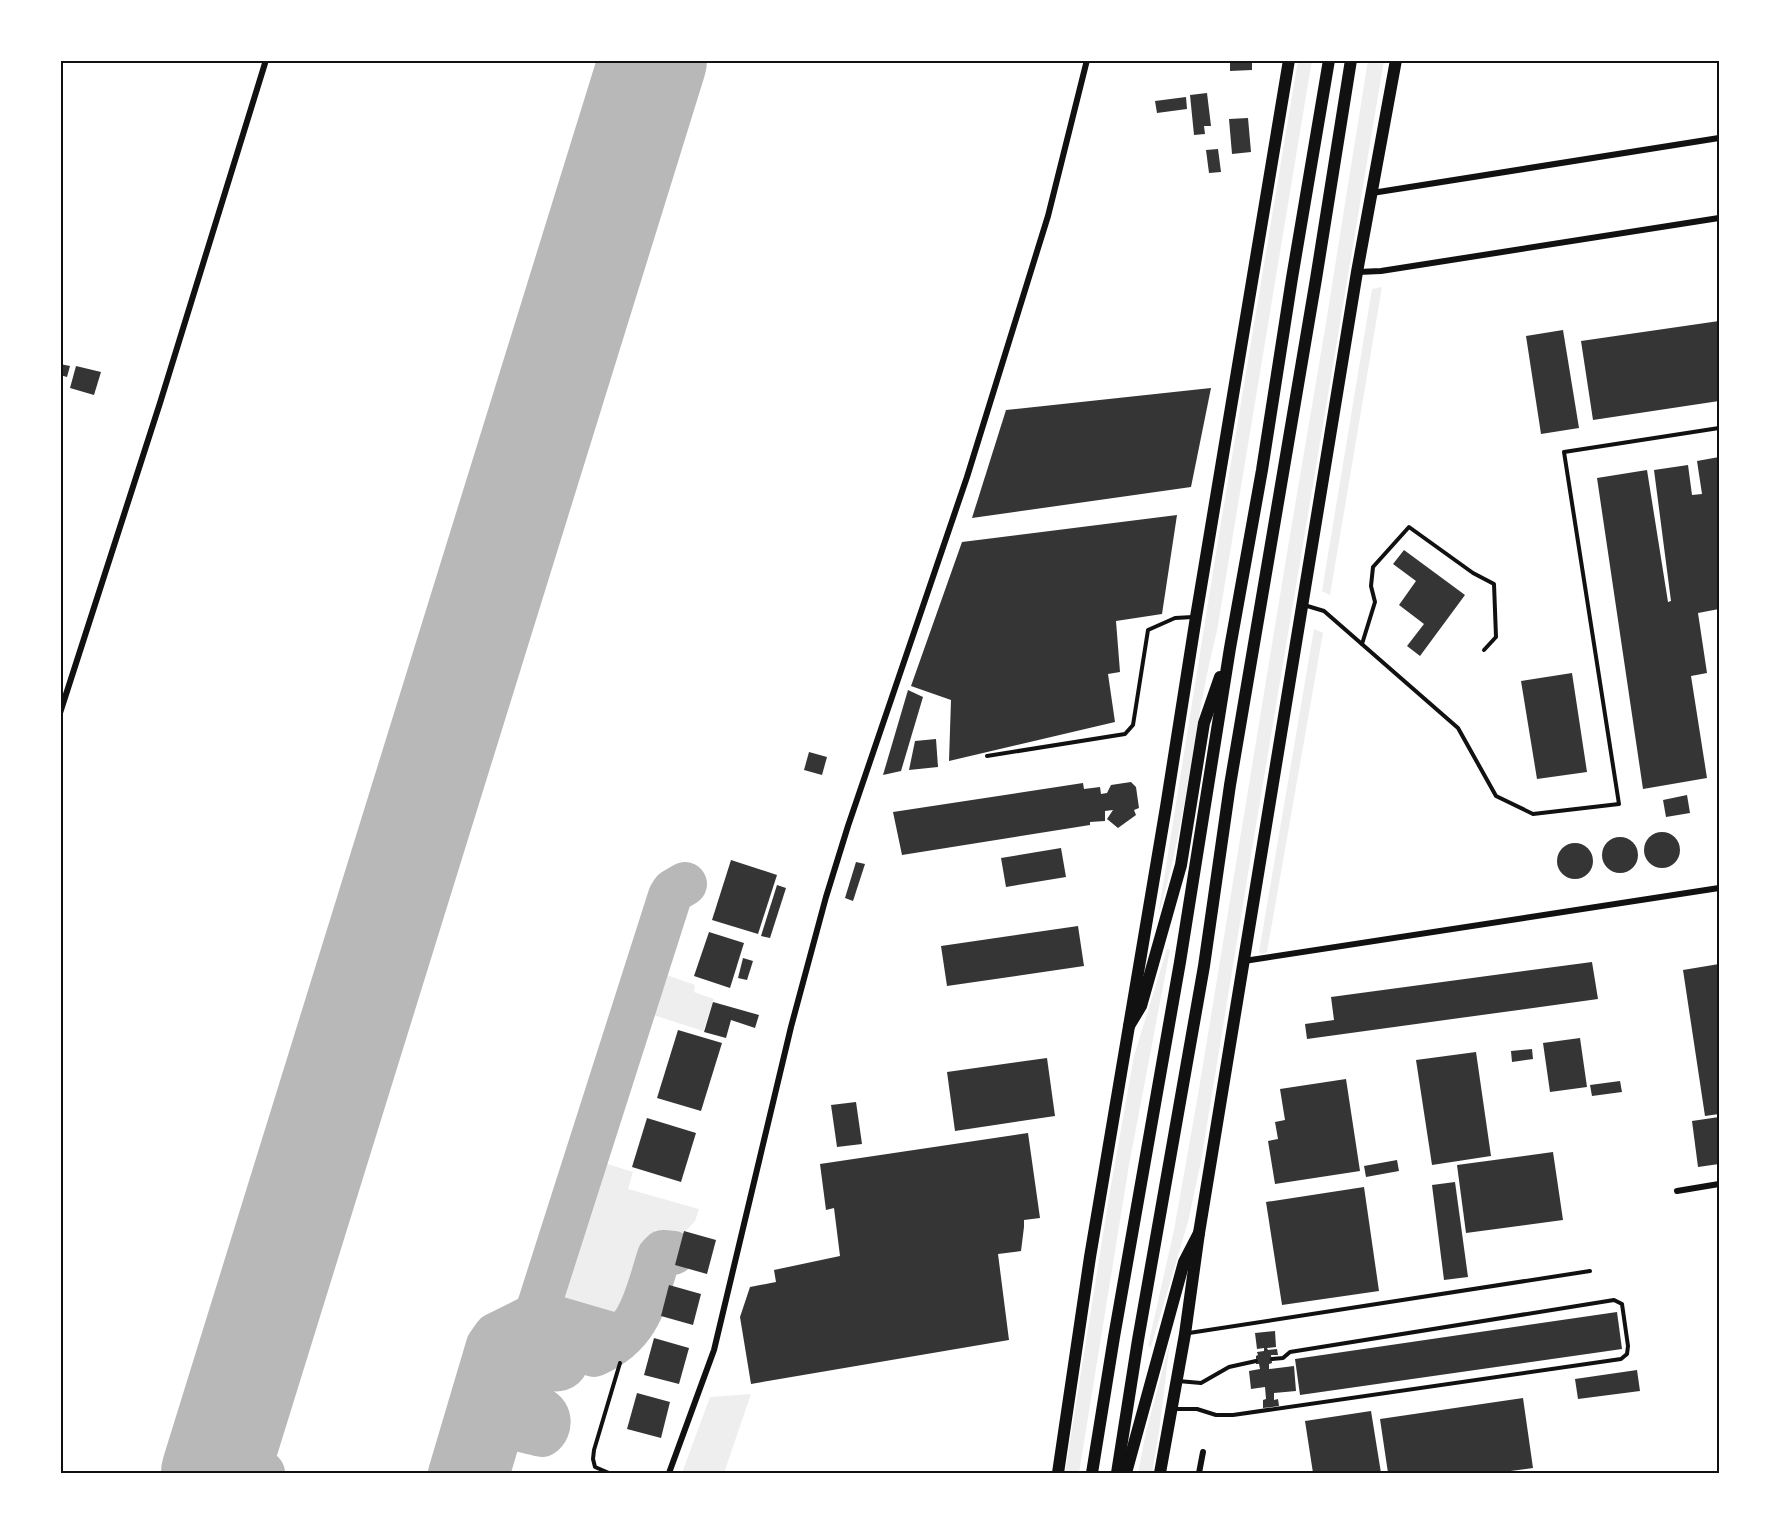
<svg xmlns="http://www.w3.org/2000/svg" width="1779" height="1533" font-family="'Crimson Pro',serif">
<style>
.green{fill:#eee}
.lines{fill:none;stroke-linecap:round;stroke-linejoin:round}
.taxiway{stroke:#b8b8b8;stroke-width:44}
.runway{stroke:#b8b8b8;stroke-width:108}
.building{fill:#353535}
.service{stroke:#111;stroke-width:4}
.minor{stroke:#111;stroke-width:6}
.primary{stroke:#111;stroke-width:12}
.trunk{stroke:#111;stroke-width:12}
.neatline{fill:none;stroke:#111;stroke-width:2}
</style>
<rect width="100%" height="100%" fill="#fff"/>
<g class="green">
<path d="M1298 60H1312L1217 631C1193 725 1187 823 1158 916L1216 553Z"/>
<polygon points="1368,60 1384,60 1255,831 1201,1161 1188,1222 1151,1347 1148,1346 1174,1230 1198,1095 1287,553 1325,329"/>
<polygon points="1382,287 1330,595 1322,591 1372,289"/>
<polygon points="1314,629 1323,633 1267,952 1262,954 1259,952"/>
<polygon points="1167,949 1170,950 1129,1165 1079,1473 1065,1473 1109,1197 1134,1056"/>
<polygon points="661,973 695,985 694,992 714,999 703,1031 647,1013"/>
<polygon points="601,1162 633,1172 628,1189 699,1209 695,1221 680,1237 655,1230 630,1312 625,1322 608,1324 556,1307"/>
<polygon points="1170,1342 1159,1432 1152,1473 1138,1473 1146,1432"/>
<polygon points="751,1394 724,1473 682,1473 710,1397"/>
</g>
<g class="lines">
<g class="taxiway">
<path d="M594 1355C641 1334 645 1300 659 1256L663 1252 673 1253"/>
<path d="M538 1360C554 1375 570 1373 569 1348"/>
<path d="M477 1411C484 1413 487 1418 493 1421 508 1428 526 1431 542 1435 552 1428 551 1411 537 1408 532 1406 527 1408 522 1409"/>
<path d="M233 1414C235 1441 239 1458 263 1473"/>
<polyline points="450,1473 488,1345 495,1335 531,1317 547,1315 612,1334"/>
<polyline points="488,1473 522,1359 670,896 673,891 685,884"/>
</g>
<polyline class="runway" points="215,1473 653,60"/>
</g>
<g class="building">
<polygon points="1230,60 1252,60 1252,70 1230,71"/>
<polygon points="1207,93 1211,126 1204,126 1205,134 1194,135 1190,95"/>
<polygon points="1186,97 1187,109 1157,113 1155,101"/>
<polygon points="1248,118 1251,152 1232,154 1229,119"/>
<polygon points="1218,149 1221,172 1209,173 1206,150"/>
<polygon points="1719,321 1719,401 1593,420 1581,341"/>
<polygon points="1563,330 1579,428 1541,434 1526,336"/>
<polygon points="60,364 70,366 67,377 60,375"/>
<polygon points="76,366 101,372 94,395 70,388"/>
<polygon points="1211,388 1191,487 972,518 1006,410"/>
<polygon points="1719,457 1719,609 1698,613 1707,673 1691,676 1707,778 1643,789 1597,478 1647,470 1668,602 1671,601 1654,470 1688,465 1692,495 1702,494 1697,461"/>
<polygon points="1177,515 1162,614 1116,621 1120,672 1108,674 1115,722 949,761 951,700 911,686 962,542"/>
<polygon points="1404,550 1465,595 1420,656 1407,646 1424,624 1399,605 1416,581 1393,564"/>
<polygon points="1572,673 1587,772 1537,779 1521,681"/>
<polygon points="908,690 923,697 901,771 883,775"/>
<polygon points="936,739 938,767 909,770 915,741"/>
<polygon points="809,752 827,757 822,775 804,770"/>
<polygon points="1131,782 1136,787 1139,808 1134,810 1136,815 1118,828 1107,819 1113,810 1105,811 1105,821 1090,822 1090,825 902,855 893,812 1083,783 1084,789 1100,787 1101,794 1107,793 1111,785"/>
<polygon points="1687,795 1690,813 1666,817 1663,800"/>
<circle cx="1662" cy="850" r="18"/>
<circle cx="1620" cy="855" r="18"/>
<circle cx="1575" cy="861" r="18"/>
<polygon points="1061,848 1066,877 1006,887 1001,858"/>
<polygon points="731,860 777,875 758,934 712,920"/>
<polygon points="856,862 865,864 853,901 845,898"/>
<polygon points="777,885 786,888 770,938 761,936"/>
<polygon points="1078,926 1084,966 947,986 941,946"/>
<polygon points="709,932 744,943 730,988 694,976"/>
<polygon points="743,958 753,961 747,980 738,978"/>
<polygon points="1592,962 1598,999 1307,1039 1305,1024 1334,1020 1331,997"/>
<polygon points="1719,964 1719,1114 1705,1116 1683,970"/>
<polygon points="713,1002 759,1015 755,1028 731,1020 726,1038 704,1032"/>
<polygon points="678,1030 722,1043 701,1111 657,1098"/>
<polygon points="1580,1038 1587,1087 1550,1092 1543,1043"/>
<polygon points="1532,1049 1533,1059 1512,1062 1511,1051"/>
<polygon points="1476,1052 1491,1156 1432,1165 1416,1060"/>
<polygon points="1047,1058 1055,1116 955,1131 947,1072"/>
<polygon points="1346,1079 1360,1171 1275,1184 1268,1141 1278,1139 1275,1122 1285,1120 1280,1089"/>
<polygon points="1620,1081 1622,1092 1592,1096 1590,1085"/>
<polygon points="856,1102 862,1144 837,1147 831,1105"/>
<polygon points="1719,1117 1719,1164 1698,1167 1692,1121"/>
<polygon points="647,1118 696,1133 681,1182 632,1167"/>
<polygon points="1028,1133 1040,1218 1024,1220 1024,1227 1021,1251 998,1254 1009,1340 751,1384 740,1317 750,1287 776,1282 774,1270 840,1256 834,1208 826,1210 820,1164"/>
<polygon points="1553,1152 1563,1220 1466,1233 1457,1165"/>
<polygon points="1397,1160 1399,1171 1366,1177 1364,1166"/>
<polygon points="1455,1182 1468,1277 1444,1280 1432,1185"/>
<polygon points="1364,1187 1379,1291 1282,1305 1266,1202"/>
<polygon points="684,1231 716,1240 707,1274 675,1265"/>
<polygon points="669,1285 701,1294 693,1325 661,1316"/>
<polygon points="1617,1312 1622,1349 1300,1395 1295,1359"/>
<polygon points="1275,1331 1276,1347 1267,1348 1268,1350 1277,1349 1278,1355 1271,1355 1272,1363 1269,1364 1269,1369 1294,1366 1296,1391 1274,1393 1274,1400 1278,1399 1279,1406 1263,1408 1263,1400 1266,1399 1265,1387 1251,1389 1249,1371 1260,1369 1259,1364 1256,1364 1256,1356 1258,1355 1257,1352 1264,1351 1264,1348 1257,1349 1255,1333"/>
<polygon points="654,1338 689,1348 679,1384 644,1375"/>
<polygon points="1637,1370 1640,1391 1578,1399 1575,1379"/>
<polygon points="637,1393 670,1402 661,1438 627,1429"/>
<polygon points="1523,1398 1533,1468 1495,1473 1388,1473 1380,1419"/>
<polygon points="1371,1411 1381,1473 1313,1473 1305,1421"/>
</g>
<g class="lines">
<g class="service">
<polyline points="1304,605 1324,611 1458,728 1496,796 1533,814 1619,804 1564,452 1719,428"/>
<polyline points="1362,644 1375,602 1371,586 1373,567 1409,527 1473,573 1494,584 1496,637 1484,650"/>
<polyline points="987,756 1125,734 1133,725 1148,630 1175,618 1193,617"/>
<polyline points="1189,1333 1590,1271"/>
<polyline points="1178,1381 1201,1383 1229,1367 1256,1361"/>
<polyline points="1175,1409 1197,1409 1216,1415 1233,1415 1621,1359 1627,1354 1628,1346 1622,1304 1614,1300 1290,1352 1283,1358 1272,1359"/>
<polyline points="609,1473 595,1467 593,1459 594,1450 620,1363"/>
</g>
<g class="minor">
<polyline points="1372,193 1719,138"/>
<polyline points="1358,272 1381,271 1719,218"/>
<polyline points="60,713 160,403 266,60"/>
<polyline points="1244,961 1719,888"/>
<polyline points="1677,1191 1719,1184"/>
<polyline points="669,1473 714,1350 791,1027 826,897 848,826 967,477 1048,216 1087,60"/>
<polyline points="1199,1473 1203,1452"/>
</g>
<g class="primary">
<polyline points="1058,1473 1090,1257 1166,807 1196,617 1289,60"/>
<polyline points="1160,1473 1185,1334 1199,1233 1357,272 1396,60"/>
</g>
<g class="trunk">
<polyline points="1129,1026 1141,1006 1181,865 1204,723 1220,677"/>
<polyline points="1092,1473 1114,1337 1180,962 1230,648 1262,470 1292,278 1329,60"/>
<polyline points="1117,1473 1138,1340 1204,966 1230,785 1316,279 1351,60"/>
<polyline points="1126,1473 1184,1262 1199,1233"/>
</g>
</g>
<rect width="1779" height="1533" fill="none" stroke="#ffffff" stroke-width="123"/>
<rect x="62" y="62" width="1656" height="1410" class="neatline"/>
</svg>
